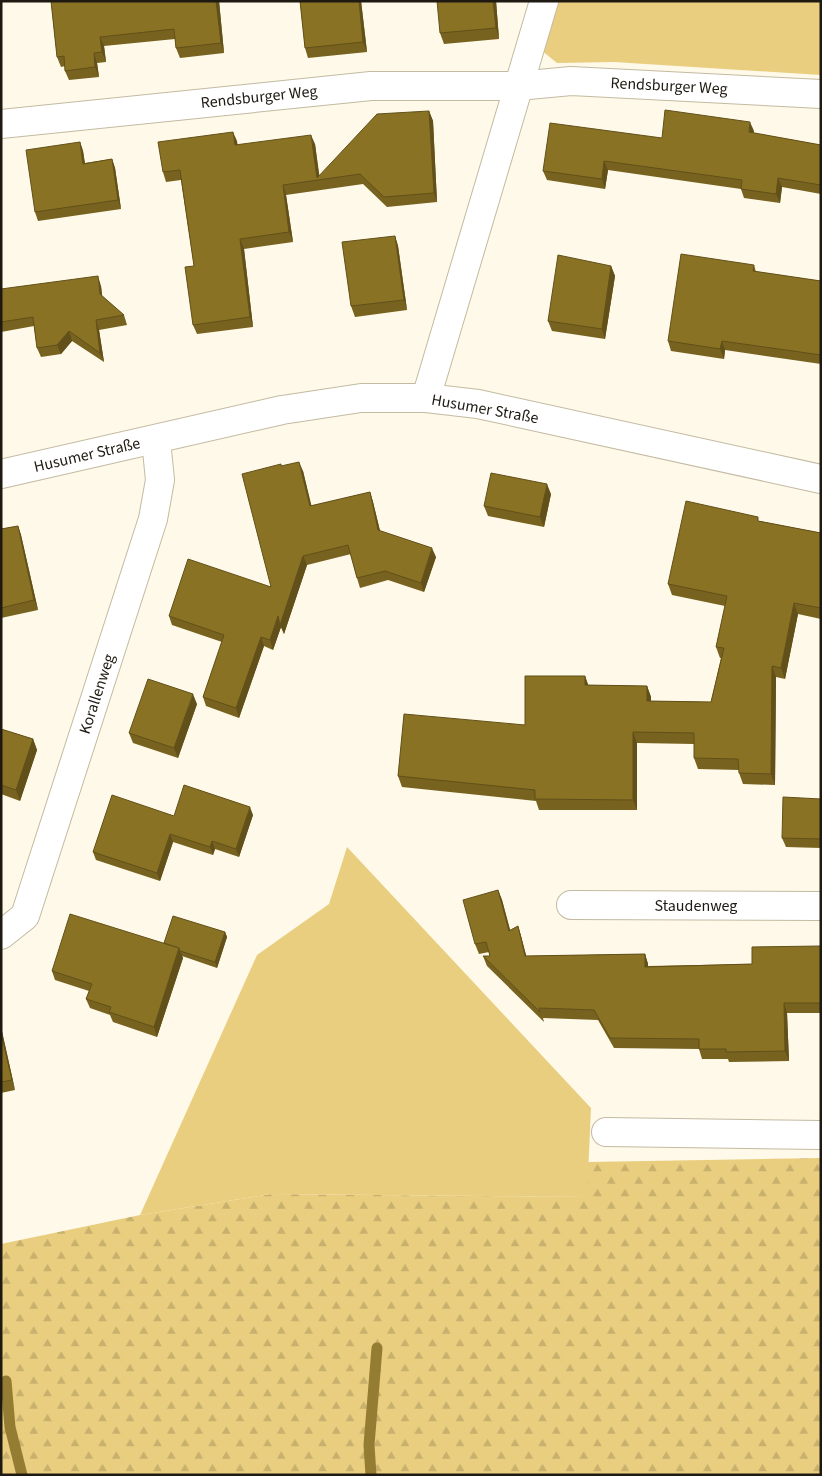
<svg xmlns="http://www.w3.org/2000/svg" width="822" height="1476" font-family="'Source Sans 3',sans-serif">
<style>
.forest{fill:url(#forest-firs)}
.green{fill:#eace7f}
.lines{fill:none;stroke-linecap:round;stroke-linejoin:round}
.stream{stroke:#947c33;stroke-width:11}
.minor-casing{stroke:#c3baa1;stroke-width:30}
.minor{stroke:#fff;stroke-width:28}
.wall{fill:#77621f}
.shaded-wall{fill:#615019}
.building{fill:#8a7224;stroke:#615019}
.labels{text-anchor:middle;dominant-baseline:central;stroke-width:4;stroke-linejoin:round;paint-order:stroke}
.street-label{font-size:16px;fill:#1e1a11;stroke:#fff}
</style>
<defs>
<pattern id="forest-firs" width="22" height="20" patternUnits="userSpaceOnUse" patternTransform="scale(1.25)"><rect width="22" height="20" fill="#eace7f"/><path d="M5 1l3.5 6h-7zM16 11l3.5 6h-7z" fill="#c8b06d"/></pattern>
</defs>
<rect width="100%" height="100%" fill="#fef9e9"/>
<polygon class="forest" points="821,1158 821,1475 1,1475 1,1244 140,1215 271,1194 586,1197 588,1162"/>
<g class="green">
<polygon points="556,1 821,1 821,75 614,62 557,63 541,50"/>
<polygon points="347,847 591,1108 587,1197 271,1194 140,1215 257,955 329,904"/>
</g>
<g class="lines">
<g class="stream">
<polyline points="6,1381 10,1427 22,1475"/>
<polyline points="371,1475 369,1445 377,1348"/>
</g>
<defs>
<g id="minor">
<polyline points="1,124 371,86 518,86 571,81 821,94"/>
<polyline points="426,398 544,1"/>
<polyline points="1,474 282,410 361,398 426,398 478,404 821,479"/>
<polyline points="571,905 821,906"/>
<polyline points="1,935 25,916 153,519 160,480 156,440"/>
<polyline points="606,1132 821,1135"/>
</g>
</defs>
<use href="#minor" class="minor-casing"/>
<use href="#minor" class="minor"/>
</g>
<g class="wall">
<polygon points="51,1 219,1 224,53 180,58 176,48 175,39 104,46 106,62 97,63 99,77 69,80 65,71 65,66 61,67 57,57"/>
<polygon points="300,1 361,1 367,52 308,58 305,48"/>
<polygon points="496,1 499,39 444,44 440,33"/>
<polygon points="429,111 433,121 437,202 387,207 363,184 286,195 293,242 244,249 253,327 197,334 193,325 194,266 181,180 166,182 163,172 237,141 237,145 315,144 319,176"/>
<polygon points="754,131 753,133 821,145 821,194 782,187 780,203 744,198 741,189 608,170 605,189 547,180 543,171 662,138"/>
<polygon points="80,142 83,151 85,163 112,159 115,168 121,209 38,221 35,212"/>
<polygon points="395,236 398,246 407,310 355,317 351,306"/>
<polygon points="754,265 756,272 821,281 821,364 725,350 724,359 671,351 668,341"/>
<polygon points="611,266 615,276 605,339 552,331 548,321"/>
<polygon points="101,286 102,296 124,315 127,325 99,330 104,362 72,341 61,354 41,357 37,348 34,326 1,332 1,289"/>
<polygon points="281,466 303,471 311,506 370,492 373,502 380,531 436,557 424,592 388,580 360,588 357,578 351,554 307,565 284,634 281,627 273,650 264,646 239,718 206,706 203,697 222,642 172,625 169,616 271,587"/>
<polygon points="551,494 544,527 488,516 484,506"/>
<polygon points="760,521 821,533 821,619 798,614 785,679 776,677 775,785 743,784 739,773 739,770 698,769 694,758 694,744 637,743 637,810 539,810 536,801 402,787 398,776 525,725 585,676 588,685 647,686 651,697 651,701 711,702 721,658 720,658 716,647 725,606 672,595 668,584"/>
<polygon points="18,526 21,535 38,610 1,618 1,529"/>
<polygon points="197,704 178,758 133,743 129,733"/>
<polygon points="1,729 33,739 37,750 20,801 1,794"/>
<polygon points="821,799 821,848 786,847 782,838"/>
<polygon points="253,815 239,857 215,849 213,855 173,842 160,881 96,860 93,852 174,816"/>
<polygon points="498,890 502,900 510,930 518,926 521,936 526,956 645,954 648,964 648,966 752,964 821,946 821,1013 787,1013 789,1061 729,1062 728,1059 702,1059 699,1049 614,1048 598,1020 543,1018 544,1022 487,966 483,956 490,956 489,952 479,954 475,944"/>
<polygon points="225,932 227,937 217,968 182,956 183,958 157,1037 113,1022 110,1015 90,1008 86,999 89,991 55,980 52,971 164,943"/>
<polygon points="1,1027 15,1090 1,1093"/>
</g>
<g class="shaded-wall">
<polygon points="216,1 219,1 224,53 221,43"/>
<polygon points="359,1 361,1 367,52 363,42"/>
<polygon points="493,1 496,1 499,39 496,28"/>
<polygon points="100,37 104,46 106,62 102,52"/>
<polygon points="94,53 97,63 99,77 95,67"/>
<polygon points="429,111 433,121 437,202 434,193"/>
<polygon points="750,122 754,131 752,142 749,132"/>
<polygon points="233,132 237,141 239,155 235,145"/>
<polygon points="311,135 315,144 320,180 317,178"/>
<polygon points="80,142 83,151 86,173 83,164"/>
<polygon points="112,159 115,168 121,209 118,200"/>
<polygon points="604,161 608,170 605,189 602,179"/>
<polygon points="778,178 782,187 780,203 776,194"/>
<polygon points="283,185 286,195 293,242 289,232"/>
<polygon points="395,236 398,246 407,310 404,300"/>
<polygon points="240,239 244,249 253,327 250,317"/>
<polygon points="611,266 615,276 605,339 602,329"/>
<polygon points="98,276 101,286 103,303 100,294"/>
<polygon points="96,320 99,330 104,362 100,353"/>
<polygon points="69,331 72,341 61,354 57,345"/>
<polygon points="722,341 725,350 724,359 720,349"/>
<polygon points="299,462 303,471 314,516 310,506"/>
<polygon points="547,484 551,494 544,527 540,517"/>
<polygon points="370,492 373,502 382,539 378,530"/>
<polygon points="18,526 21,535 38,610 34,600"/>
<polygon points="432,548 436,557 424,592 421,583"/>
<polygon points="303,556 307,565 284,634 281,627 273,650 270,640 278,616"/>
<polygon points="794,603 798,614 785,679 781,668"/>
<polygon points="261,637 264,646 239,718 236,708"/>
<polygon points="772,666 776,677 775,785 771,774"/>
<polygon points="585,676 589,687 585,685"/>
<polygon points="647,686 651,697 651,712 647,701"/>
<polygon points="193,694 197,704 178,758 174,748"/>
<polygon points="633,732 637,743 637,810 633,800"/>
<polygon points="33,739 37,750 20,801 16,790"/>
<polygon points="250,807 253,815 239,857 236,849"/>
<polygon points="170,834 173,842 160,881 157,873"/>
<polygon points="212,841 215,849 213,855 210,847"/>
<polygon points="498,890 502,900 513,941 509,931"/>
<polygon points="518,926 521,936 529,966 525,956"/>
<polygon points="225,932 227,937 217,968 215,962"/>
<polygon points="179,948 183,958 157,1037 154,1027"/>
<polygon points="645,954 648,964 648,976 645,967"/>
<polygon points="784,1003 787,1013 789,1061 785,1051"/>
<polygon points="1,1027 15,1090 12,1080 1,1033"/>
</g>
<g class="building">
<polygon points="51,1 216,1 221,43 176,48 174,29 100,37 102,52 94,53 95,67 65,71 64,56 57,57"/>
<polygon points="300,1 359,1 363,42 305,48"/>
<polygon points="437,1 493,1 496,28 440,33"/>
<polygon points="665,110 750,122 749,132 821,145 821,185 778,178 776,194 741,189 742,180 604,161 602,179 543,171 550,123 662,138"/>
<polygon points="429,111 434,193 384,197 360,174 283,185 289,232 240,239 250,317 193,325 185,267 194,266 180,170 163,172 158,142 233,132 235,145 311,135 317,178 377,114"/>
<polygon points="80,142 83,164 112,159 118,200 35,212 26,150"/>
<polygon points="395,236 404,300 351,306 342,242"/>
<polygon points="681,254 754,265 753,271 821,281 821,355 722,341 720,349 668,341"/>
<polygon points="558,255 611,266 602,329 548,321"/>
<polygon points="98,276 100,294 124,315 96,320 100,353 69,331 57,345 37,348 33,317 1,322 1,289"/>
<polygon points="299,462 310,506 370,492 378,530 432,548 421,583 385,571 357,578 348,545 303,556 280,625 278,616 270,640 261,637 236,708 203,697 224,635 169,616 188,559 271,587 242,474 281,464 281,466"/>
<polygon points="491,473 547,484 540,517 484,506"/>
<polygon points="686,501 758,517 758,521 821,533 821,608 794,603 781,668 772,666 771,774 739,773 738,759 694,758 694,733 633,732 633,800 535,799 535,790 398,776 404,714 525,725 525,676 585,676 585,685 647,686 647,701 711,702 724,648 716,647 727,596 668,584"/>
<polygon points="18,526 34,600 1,608 1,529"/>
<polygon points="148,679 193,694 174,748 129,733"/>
<polygon points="1,729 33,739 16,790 1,785"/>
<polygon points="184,785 250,807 236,849 212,841 210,847 170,834 157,873 93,852 112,795 174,816"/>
<polygon points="783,797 821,799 821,839 782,838"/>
<polygon points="498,890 509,931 518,926 525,956 645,954 645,967 752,964 752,947 821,946 821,1003 784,1003 785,1051 726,1052 726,1049 699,1049 699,1039 610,1038 594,1010 539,1008 540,1012 483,956 490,956 486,942 475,944 463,900"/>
<polygon points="70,914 179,948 154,1027 109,1012 111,1007 86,999 92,984 52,971"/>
<polygon points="173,916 225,932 215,962 180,951 179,948 164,943"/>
<polygon points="1,1033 12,1080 1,1082"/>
</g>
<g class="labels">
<g class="street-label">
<text transform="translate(669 86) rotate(3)">Rendsburger Weg</text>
<text transform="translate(259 97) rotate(-6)">Rendsburger Weg</text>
<text transform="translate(485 409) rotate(10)">Husumer Straße</text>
<text transform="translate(87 455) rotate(-13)">Husumer Straße</text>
<text transform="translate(97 694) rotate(-72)">Korallenweg</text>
<text x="696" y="906">Staudenweg</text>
</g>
</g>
<rect width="822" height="1476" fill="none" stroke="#1e1a11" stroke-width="5"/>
</svg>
